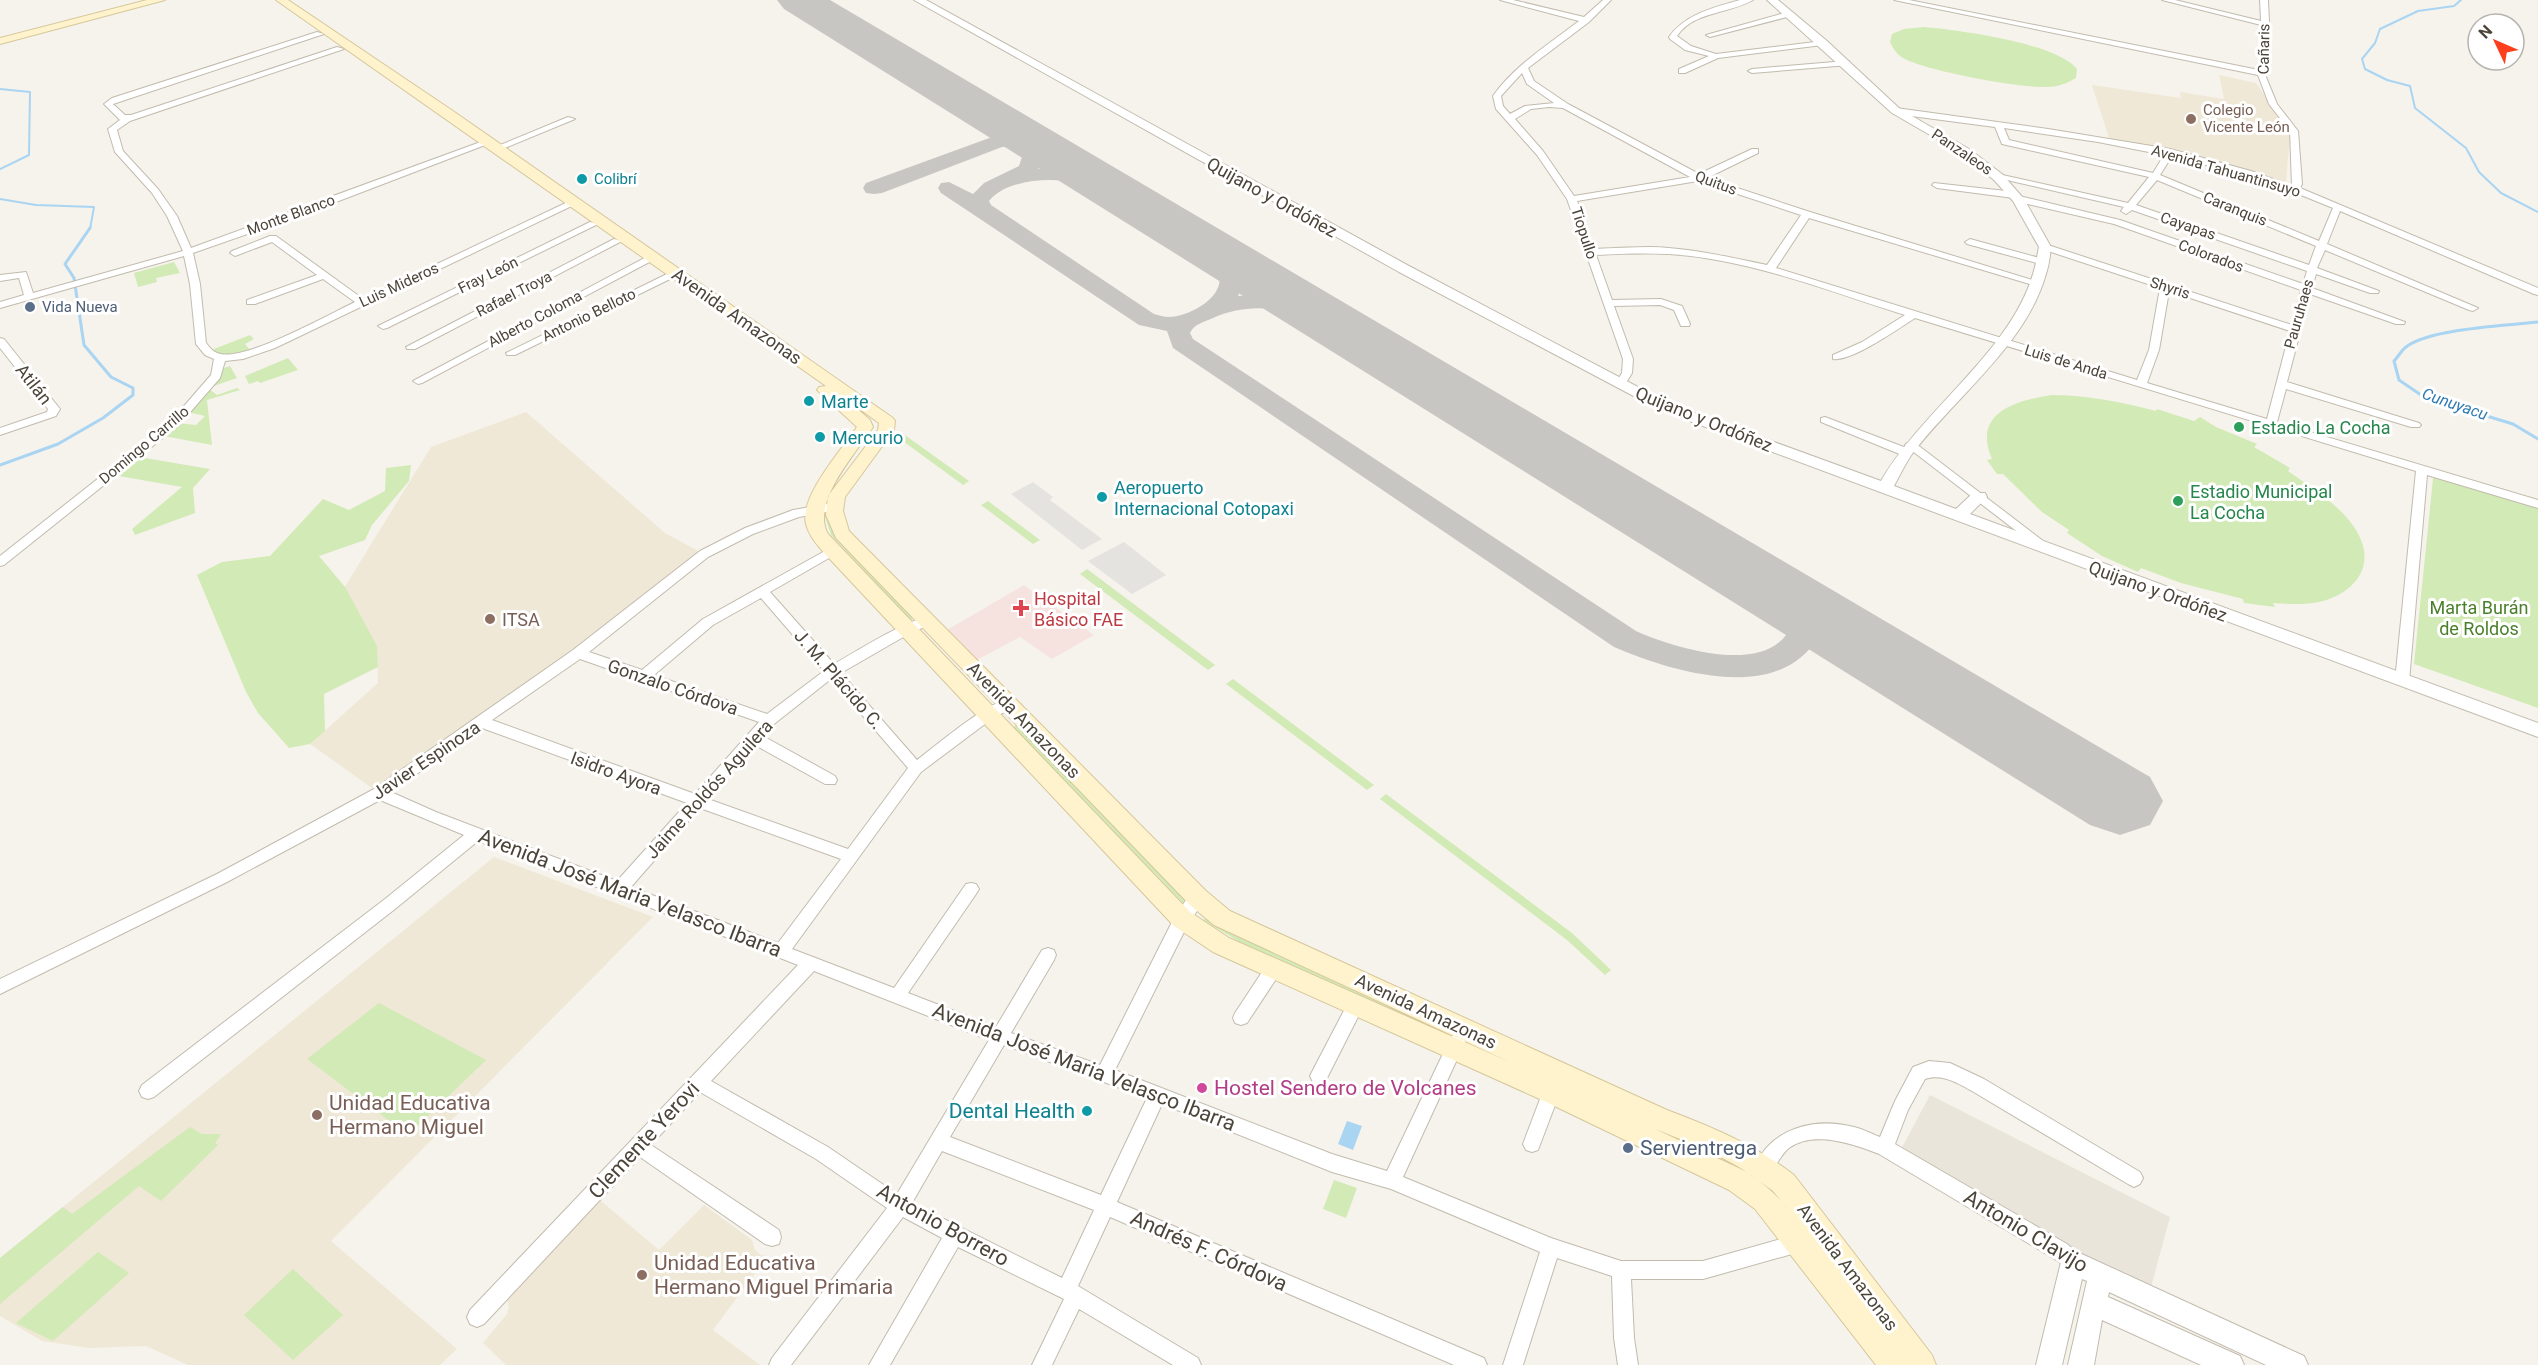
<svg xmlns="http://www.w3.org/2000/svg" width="2538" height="1365" font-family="Roboto,sans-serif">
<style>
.residential{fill:#eae5da}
.education{fill:#efe8d6}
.medical{fill:#f6e3e0}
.green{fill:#d2eab5}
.parking{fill:#e5e3e0}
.water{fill:#a9d4f2}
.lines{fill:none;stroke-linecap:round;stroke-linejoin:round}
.stream-far1{stroke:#a9d4f2;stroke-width:2}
.stream{stroke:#a9d4f2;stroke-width:3}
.taxiway{fill:#c8c6c3;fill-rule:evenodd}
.runway{fill:#c8c6c3;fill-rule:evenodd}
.minor-casing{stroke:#c2bbae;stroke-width:2}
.tertiary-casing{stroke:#c2bbae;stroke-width:2}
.secondary-casing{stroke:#d6c79b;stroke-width:2}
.minor{fill:#fff;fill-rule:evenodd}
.tertiary{fill:#fff;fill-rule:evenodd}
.secondary{fill:#fff3cd;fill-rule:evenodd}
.education-dot{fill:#8d6e63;stroke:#fff;stroke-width:2}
.culture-dot{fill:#0f9aa8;stroke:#fff;stroke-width:2}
.service-dot{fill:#5c6f8a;stroke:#fff;stroke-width:2}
.leisure-dot{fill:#2e9e5b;stroke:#fff;stroke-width:2}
.health-dot{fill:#e0444e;stroke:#fff;stroke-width:2}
.hotel-dot{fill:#d1479c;stroke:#fff;stroke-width:2}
.labels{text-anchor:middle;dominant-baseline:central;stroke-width:6;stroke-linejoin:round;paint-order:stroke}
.far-street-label{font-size:15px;fill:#4b4439;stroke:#fff}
.far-education-label{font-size:15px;fill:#785e54;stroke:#fff;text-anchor:start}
.far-culture-label{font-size:15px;fill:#0d838f;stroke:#fff;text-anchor:start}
.far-service-label{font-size:15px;fill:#4e5e75;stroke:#fff;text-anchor:start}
.far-water-label{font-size:16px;font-style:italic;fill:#2e7ab2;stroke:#fff}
.street-label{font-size:18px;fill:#4b4439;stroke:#fff}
.culture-label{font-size:18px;fill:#0d838f;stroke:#fff;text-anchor:start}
.leisure-label{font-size:18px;fill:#27864d;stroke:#fff;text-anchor:start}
.health-label{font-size:18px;fill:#be3a42;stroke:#fff;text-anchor:start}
.park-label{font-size:18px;fill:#4a7f2a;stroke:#fff}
.education-label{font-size:18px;fill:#785e54;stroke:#fff;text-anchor:start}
.near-street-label{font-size:21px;fill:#4b4439;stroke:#fff}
.near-hotel-label{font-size:21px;fill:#b23c85;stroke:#fff;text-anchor:start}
.near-education-label{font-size:21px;fill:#785e54;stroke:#fff;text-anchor:start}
.near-culture-label{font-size:21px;fill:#0d838f;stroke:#fff;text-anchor:end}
.near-service-label{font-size:21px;fill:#4e5e75;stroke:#fff;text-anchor:start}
</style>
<rect width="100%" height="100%" fill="#f6f3ec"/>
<polygon class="residential" points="1930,1095 2170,1217 2148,1298 1898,1155"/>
<g class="education">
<polygon points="2219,75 2256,83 2290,132 2286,185 2179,153 2109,138 2092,85 2181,98 2180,92 2224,99"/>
<polygon points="526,412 665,533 704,554 379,793 310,744 378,683 377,646 341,593 431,447"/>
<polygon points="494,857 653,917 331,1241 457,1349 440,1365 188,1365 146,1346 89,1348 42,1341 0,1316 0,1258"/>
<polygon points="600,1200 659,1250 704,1205 752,1240 755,1250 761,1255 768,1256 713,1330 760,1365 506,1365 483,1343 507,1314 509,1307 507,1299"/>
</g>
<polygon class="medical" points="1024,585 1094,635 1052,659 1020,637 977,660 947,630"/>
<g class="green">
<path d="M1924 27C1959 30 2056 43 2077 69L2076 78C2066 84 2057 87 2046 87 2019 88 1928 71 1905 59 1897 55 1894 50 1890 42L1892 34 1904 29Z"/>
<polygon points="174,262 180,273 156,278 157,282 138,287 134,273"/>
<polygon points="250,335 254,339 245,344 250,350 221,358 214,349"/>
<polygon points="288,358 298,370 260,383 258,381 249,384 245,376"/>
<polygon points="230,366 237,378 208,388 217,395 237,388 240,390 207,400 212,445 164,436 176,423 196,425 205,416 187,412 218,370"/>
<path d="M2051 395C2087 395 2122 402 2156 411L2157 409 2194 421 2200 417 2216 427 2257 444 2254 447 2290 468 2288 471C2313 489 2349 510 2361 540 2374 572 2349 595 2319 602 2304 605 2288 604 2273 603L2275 607 2244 603 2243 599 2181 583 2141 568 2138 572 2102 556 2067 533 2069 530 2042 512 2003 474H1997L1987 460 1992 459C1972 413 2015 401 2051 395Z"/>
<polygon points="902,433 969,481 963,485 896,436"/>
<polygon points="139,457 210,469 193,488 195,513 135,535 132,529 182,487 113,475"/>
<polygon points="411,465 409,481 372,525 365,540 319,556 345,587 377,646 378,667 324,694 325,731 310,744 289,748 258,713 246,692 197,575 222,562 270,556 323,499 349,510 385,491 386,468"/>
<polygon points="2434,469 2538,499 2538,708 2414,664"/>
<polygon points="988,501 1040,540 1033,544 981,505"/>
<polygon points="830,513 916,617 910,620 831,535 824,514"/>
<polygon points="1087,569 1215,665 1208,670 1080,574"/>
<polygon points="1233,679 1374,785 1367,790 1226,684"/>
<polygon points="1017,725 1192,900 1184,904 1013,727"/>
<polygon points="1386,794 1572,933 1611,970 1605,975 1567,940 1380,799"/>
<polygon points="1209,917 1460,1031 1456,1039 1243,944 1203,920"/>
<polygon points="379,1003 486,1060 408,1135 307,1059"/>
<polygon points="190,1127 202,1134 221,1134 215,1143 218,1145 161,1201 139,1186 0,1304 0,1258 63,1207 72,1214"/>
<polygon points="1334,1180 1357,1188 1346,1218 1323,1209"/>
<polygon points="98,1252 129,1273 53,1341 16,1323"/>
<polygon points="293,1269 343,1315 293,1360 244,1315"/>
</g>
<g class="parking">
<polygon points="1033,482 1053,497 1050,500 1102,539 1082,550 1011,494"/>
<polygon points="1124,542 1166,575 1132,594 1088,561"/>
</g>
<polygon class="water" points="1347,1121 1362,1126 1353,1150 1338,1144"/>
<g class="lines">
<g class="stream-far1">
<polyline points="2461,0 2454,6 2418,11 2380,29 2375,43 2362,59 2365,69 2387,80 2410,86 2415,108 2466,148 2479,172 2501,193 2538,212"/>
<polyline points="0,89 30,92 29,155 0,169"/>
<polyline points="0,199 36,205 94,207 90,229"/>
</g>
<g class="stream">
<path d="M2538 322C2508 325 2429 329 2406 347 2401 351 2398 357 2394 361L2399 380 2424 397 2513 424 2538 439"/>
<polyline points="0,465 58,444 103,418 133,395 133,388 111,377 84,345 74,278 65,264 90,228"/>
</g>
<path class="taxiway" d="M1024 130 1031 132C1036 139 1043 138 1048 145L1043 150 1042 162 1038 169C1058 167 1104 168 1117 186L1113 190C1100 194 1091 185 1078 183 1052 177 1007 179 989 201L991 205 1154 314C1159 315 1164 317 1169 317 1189 317 1228 296 1218 272 1215 263 1205 258 1200 250L1203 245C1229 239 1250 274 1238 296 1263 293 1323 298 1338 320L1334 325C1318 329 1306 318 1291 313 1266 305 1236 307 1213 318 1204 322 1194 324 1190 333L1193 339 1636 631C1672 647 1757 674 1786 635 1792 627 1793 614 1798 605L1809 602 1820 605 1824 612C1821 623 1819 637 1812 646 1768 702 1668 670 1614 647L1173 348 1167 331 1139 325 941 193 938 188 941 183 949 182 973 194 984 183 1019 166 1024 151 1021 146 1002 147 882 193 874 194 866 193 863 188 866 183 992 137 1015 134Z"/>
<polygon class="runway" points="777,0 830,0 2150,777 2163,801 2150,825 2120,835 2090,825 784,9"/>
<defs>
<g id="minor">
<path d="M1500 0H1513L1584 17 1603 0H1611L1589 22 1528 68 1534 81 1568 104 1699 174 1752 149H1758V153L1707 178 1810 212 2042 283 2037 286 2033 285 1809 218 1776 268 2137 380 2149 350 2160 288 2042 249V245H2048L2292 325 2301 290 2114 224 2015 201 2014 198 1937 188 1932 185 1934 183 2015 192 2018 193 2019 196 2120 220 2303 284 2307 271 2132 210 2126 214 2121 211 2124 207 1994 177 1998 174 2128 203 2149 177 2002 144 1995 127 1896 114 1892 111 1896 108 2048 129 2170 149 2251 171 2292 186 2290 131 2269 104 2258 75 1894 0H1909L2259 70 2262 45 2261 25 2162 0H2175L2261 21 2260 0H2268L2270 45 2266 77 2277 104 2298 131 2302 184 2300 188 2538 288V295L2534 294 2340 211 2327 244 2478 308 2473 311 2469 310 2325 250 2317 268 2379 291 2378 293H2370L2316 274 2312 288 2405 322 2404 324H2396L2310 294 2287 382 2419 423 2421 425 2419 427H2411L2286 389 2277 422 2538 500V508L2427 475 2409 681 2402 686 2395 681 2416 471 1915 318C1898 329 1851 362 1833 359V355L1862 342 1905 315C1841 295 1777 270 1711 259 1673 252 1635 253 1596 255L1612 300 1661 299 1682 306 1690 324 1689 326H1681L1674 310 1660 305 1614 306 1633 359 1632 373 1624 386H1616L1615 384 1622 373 1623 359 1567 199 1537 155 1496 109 1493 96C1515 65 1549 44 1579 21ZM1522 73 1527 84 1554 103 1525 106 1510 114 1503 106 1501 96ZM1549 107 1563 108 1690 177 1574 196 1543 151 1515 119 1531 109ZM2004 128 2098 142 2164 155 2153 173 2009 140ZM2172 156 2244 175 2288 190 2285 194 2287 196H2293L2296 193 2333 208 2319 241 2160 175ZM2157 180 2316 246 2309 265 2136 205ZM1698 181 1801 215 1767 265C1729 257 1690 248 1651 247 1632 247 1613 248 1594 249L1577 201ZM2169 291 2290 331 2267 419 2147 383 2159 350Z"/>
<path d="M1740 0H1753C1729 14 1694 11 1677 36L1691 46 1716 54 1823 41 1827 43 1823 45 1718 58 1685 73H1679V69L1709 56 1685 50 1670 39 1669 37C1685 14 1715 7 1740 0Z"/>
<polygon points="1788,12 1791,12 1791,16 1710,37 1706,35"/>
<path d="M317 32 324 34 113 104 125 115H131L337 47 344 49 130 121 117 130 123 151 158 189 177 216 191 248 486 140 493 142 302 215 193 253 200 284 206 343C210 348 214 353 221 354 247 360 328 315 355 302L323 279 255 304H247V300L317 275 272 242 235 256 230 253 232 251 270 236H276L363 299 572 200 580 202 275 348 243 359 225 361 220 378 179 425 4 565 0 566V556L171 421 211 375 214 359 205 355 196 344 190 284 184 256 0 308V302L24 295 19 278 0 281V275L26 272 33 293 183 251 167 216 152 193 115 152 108 129 120 120 104 104 112 98Z"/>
<polygon points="1846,61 1849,61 1849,65 1752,73 1748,71 1752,69"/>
<polygon points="568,117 575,119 500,150 493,148"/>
<polygon points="590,222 598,224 387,328 383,329 378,326"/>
<polygon points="614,239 622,241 415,349 407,349 406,347"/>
<polygon points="1970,239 2047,260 2049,262 2044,265 1967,244 1965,242"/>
<polygon points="652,254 655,255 655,259 422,383 418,384 413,381"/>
<polygon points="667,274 672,277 670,279 515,355 507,355 506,353"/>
<polygon points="0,338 4,339 60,409 56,416 0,435 0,428 47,412 48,409 0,348"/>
<polygon points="1825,417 1909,449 1905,445 1907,443 1915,443 2051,547 2049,550 2041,550 1911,450 1910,455 1902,455 1821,422 1821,418"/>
<path d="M833 503 839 507 837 510 799 517 753 534 708 557 589 652 642 670 703 619 832 547 836 548 838 551 836 554 770 592 834 664C851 655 916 613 932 618L933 621 932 624 912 632 841 673 917 760C933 748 995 695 1012 700L1014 704 1012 708 993 718 921 772 792 949 894 988 966 884 971 883 976 884 979 889 976 894 908 993 996 1027 1042 950 1048 948 1054 950 1056 955 1054 960 1011 1033 1100 1065 1176 914C1184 905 1190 889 1203 893L1206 898 1188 924 1115 1070 1332 1154 1387 1171 1451 1037 1457 1034 1463 1037 1465 1042 1403 1177 1551 1238 1621 1261H1703L1799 1234 1806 1236 1808 1243 1806 1250 1703 1279H1631L1634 1338 1638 1365H1618L1614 1338 1612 1276 1557 1258 1523 1365H1503L1540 1252 1391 1189 1332 1172 1162 1104 1117 1202 1484 1358 1487 1365H1454L1110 1217 1078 1286 1198 1358 1201 1365H1173L1079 1309 1052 1365H1032L1064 1299 958 1247 890 1365H869L942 1238 903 1217 791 1365H769L772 1358 887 1208 816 1159 700 1092 651 1145 779 1230 781 1237 779 1244 772 1246 765 1244 640 1157 484 1324 477 1327 470 1324 467 1317 470 1310 798 965 478 841 395 909 154 1097 148 1099 142 1097 139 1091 142 1085 385 899 464 835 380 800 227 882 0 994V979L217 874 374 789 573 650 700 551 745 528 793 510ZM761 598 824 671 767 714 654 675 713 625ZM580 659 759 722 695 794 492 720ZM831 679 908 768 848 849 708 799 755 745 825 784H835L837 780 835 776 763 736 774 724ZM482 728 687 803 617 881 436 812 391 792ZM700 808 841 859 778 943 631 887ZM814 971 989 1040 897 1194 828 1147 711 1081ZM1004 1045 1147 1098 1101 1195 950 1137ZM942 1151 1094 1210 1062 1278 912 1203Z"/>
<polygon points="1274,961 1280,963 1282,968 1280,973 1247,1023 1241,1025 1235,1023 1233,1018 1235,1013 1268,963"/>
<polygon points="1356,997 1362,999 1364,1004 1362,1009 1325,1082 1319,1084 1313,1082 1310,1076 1313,1070 1350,999"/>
<path d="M1929 1061 1950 1063 1984 1079 2140 1172 2143 1178 2140 1184 2134 1187 2128 1184 1972 1091C1958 1083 1941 1073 1925 1079L1908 1110 1895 1144 2067 1244 2080 1255 2082 1262 2080 1269 2073 1271 2053 1258 1879 1154C1854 1144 1814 1130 1789 1148 1779 1156 1776 1170 1764 1175L1758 1172 1755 1166C1772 1127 1816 1117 1854 1127 1863 1129 1872 1134 1880 1137L1895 1101 1913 1067Z"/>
<polygon points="1551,1084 1557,1086 1560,1092 1538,1150 1532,1152 1526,1150 1523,1144 1545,1086"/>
</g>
<g id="tertiary">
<path d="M914 0H926L1409 266 1670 404 1881 481C1922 410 2010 352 2033 274 2036 265 2037 256 2039 247L2013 201 1994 180 1961 153 1892 113 1767 0H1778L1827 41 1900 109 1969 149 2002 174 2024 199 2051 247C2050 256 2049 265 2046 274 2026 345 1955 397 1912 454 1905 464 1900 475 1894 486L1956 509 1973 493H1985L1987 497 1970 514 2538 723V737L1660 410 1399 272Z"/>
<polygon points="2073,1250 2304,1356 2308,1365 2266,1365 2109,1292 2108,1297 2240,1356 2244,1365 2201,1365 2102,1320 2094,1365 2068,1365 2087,1281 2082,1279 2062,1365 2036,1365 2061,1262 2064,1253"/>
</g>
<g id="secondary">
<polygon points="147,0 165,0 0,44 0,38"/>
<path d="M276 0H288L453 111 893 418 895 421 894 430 845 497 843 511 849 531 1206 891 1230 911 1667 1110C1712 1127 1755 1145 1794 1175L1932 1355 1936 1365H1876L1755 1209 1729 1190 1542 1100 1213 952 1174 926 826 555C818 546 809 536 806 524 799 497 842 449 857 427L817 390 819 387 826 386ZM846 399 879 423 878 430 828 496 826 515 836 538 1190 905 1214 925 1512 1063 1229 938 1190 912 828 534C810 503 856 453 873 427L870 420ZM1655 1129C1705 1149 1758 1168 1791 1213L1773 1191 1747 1172Z"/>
</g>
</defs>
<use href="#minor" class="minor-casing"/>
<use href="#tertiary" class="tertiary-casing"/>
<use href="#secondary" class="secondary-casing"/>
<use href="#minor" class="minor"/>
<use href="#tertiary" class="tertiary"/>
<use href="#secondary" class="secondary"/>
</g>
<g class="education-dot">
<circle cx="2191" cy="119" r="6"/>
<circle cx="490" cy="619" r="6"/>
<circle cx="317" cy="1115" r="6"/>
<circle cx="642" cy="1275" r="6"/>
</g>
<g class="culture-dot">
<circle cx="582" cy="179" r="6"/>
<circle cx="809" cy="401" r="6"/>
<circle cx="820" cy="437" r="6"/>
<circle cx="1102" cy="497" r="6"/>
<circle cx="1087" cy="1111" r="6"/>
</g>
<g class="service-dot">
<circle cx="30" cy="307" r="6"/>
<circle cx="1628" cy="1148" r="6"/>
</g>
<g class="leisure-dot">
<circle cx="2239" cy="427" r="6"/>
<circle cx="2178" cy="501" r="6"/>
</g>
<path class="health-dot" d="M1018 599h6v6h6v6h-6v6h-6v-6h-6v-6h6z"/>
<circle class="hotel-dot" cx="1202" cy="1088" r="6"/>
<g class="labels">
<g class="far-street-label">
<text transform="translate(2264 49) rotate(-89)">Cañaris</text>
<text transform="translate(1962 152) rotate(34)">Panzaleos</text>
<text transform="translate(2226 171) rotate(16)">Avenida Tahuantinsuyo</text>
<text transform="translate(1716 183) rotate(20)">Quitus</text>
<text transform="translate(2235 209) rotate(22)">Caranquis</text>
<text transform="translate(291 215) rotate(-20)">Monte Blanco</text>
<text transform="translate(2188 226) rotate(19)">Cayapas</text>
<text transform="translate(1584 233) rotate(72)">Tiopullo</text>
<text transform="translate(2211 256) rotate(20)">Colorados</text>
<text transform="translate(488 275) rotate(-26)">Fray León</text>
<text transform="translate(399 285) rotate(-25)">Luis Mideros</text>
<text transform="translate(2170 288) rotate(18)">Shyris</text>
<text transform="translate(514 294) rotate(-27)">Rafael Troya</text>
<text transform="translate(2299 314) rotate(-74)">Pauruhaes</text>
<text transform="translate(589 315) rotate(-26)">Antonio Belloto</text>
<text transform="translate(535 319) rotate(-28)">Alberto Coloma</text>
<text transform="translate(2066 362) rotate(17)">Luis de Anda</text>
<text transform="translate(144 445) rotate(-40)">Domingo Carrillo</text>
</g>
<g class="far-education-label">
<text x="2203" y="110">Colegio<tspan x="2203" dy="17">Vicente León</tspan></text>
</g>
<g class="far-culture-label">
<text x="594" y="179">Colibrí</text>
</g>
<g class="far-service-label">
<text x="42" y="307">Vida Nueva</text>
</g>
<g class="far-water-label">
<text transform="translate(2455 404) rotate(19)">Cunuyacu</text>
</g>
<g class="street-label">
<text transform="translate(1272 197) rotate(29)">Quijano y Ordóñez</text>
<text transform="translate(737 316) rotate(35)">Avenida Amazonas</text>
<text transform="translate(34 384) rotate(52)">Atilán</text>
<text transform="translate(1704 419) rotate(22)">Quijano y Ordóñez</text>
<text transform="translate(2158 591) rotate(20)">Quijano y Ordóñez</text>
<text transform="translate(839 679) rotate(49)">J. M. Plácido C.</text>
<text transform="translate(673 687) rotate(19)">Gonzalo Córdova</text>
<text transform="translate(1024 720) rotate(46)">Avenida Amazonas</text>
<text transform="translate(426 760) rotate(-34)">Javier Espinoza</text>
<text transform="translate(616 773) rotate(20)">Isidro Ayora</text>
<text transform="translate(709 789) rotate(-48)">Jaime Roldós Aguilera</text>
<text transform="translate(1426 1011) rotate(25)">Avenida Amazonas</text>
<text transform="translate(1848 1267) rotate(53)">Avenida Amazonas</text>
</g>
<g class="culture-label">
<text x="821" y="401">Marte</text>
<text x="832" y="437">Mercurio</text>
<text x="1114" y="487">Aeropuerto<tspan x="1114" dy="21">Internacional Cotopaxi</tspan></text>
</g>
<g class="leisure-label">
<text x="2251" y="427">Estadio La Cocha</text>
<text x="2190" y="491">Estadio Municipal<tspan x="2190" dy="21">La Cocha</tspan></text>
</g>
<g class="health-label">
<text x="1034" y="598">Hospital<tspan x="1034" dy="21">Básico FAE</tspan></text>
</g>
<g class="park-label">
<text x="2479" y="607">Marta Burán<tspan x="2479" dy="21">de Roldos</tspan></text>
</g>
<g class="education-label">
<text x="502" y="619">ITSA</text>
</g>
<g class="near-street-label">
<text transform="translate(630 893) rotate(21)">Avenida José Maria Velasco Ibarra</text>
<text transform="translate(1084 1067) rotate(21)">Avenida José Maria Velasco Ibarra</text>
<text transform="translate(644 1140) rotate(-47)">Clemente Yerovi</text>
<text transform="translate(943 1225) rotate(29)">Antonio Borrero</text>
<text transform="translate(2026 1231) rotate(31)">Antonio Clavijo</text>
<text transform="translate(1209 1251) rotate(24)">Andrés F. Córdova</text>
</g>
<g class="near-hotel-label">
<text x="1214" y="1088">Hostel Sendero de Volcanes</text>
</g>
<g class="near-education-label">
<text x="329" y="1103">Unidad Educativa<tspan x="329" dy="24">Hermano Miguel</tspan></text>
<text x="654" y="1263">Unidad Educativa<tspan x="654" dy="24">Hermano Miguel Primaria</tspan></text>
</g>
<g class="near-culture-label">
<text x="1075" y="1111">Dental Health</text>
</g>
<g class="near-service-label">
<text x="1640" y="1148">Servientrega</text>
</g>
</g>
<g transform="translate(2496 42) rotate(314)"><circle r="28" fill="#ffffff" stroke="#b7b4b0" stroke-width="1.5"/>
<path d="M0-4.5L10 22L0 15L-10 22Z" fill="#fc3f1d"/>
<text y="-9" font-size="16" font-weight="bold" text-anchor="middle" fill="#4b4439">N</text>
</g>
</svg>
